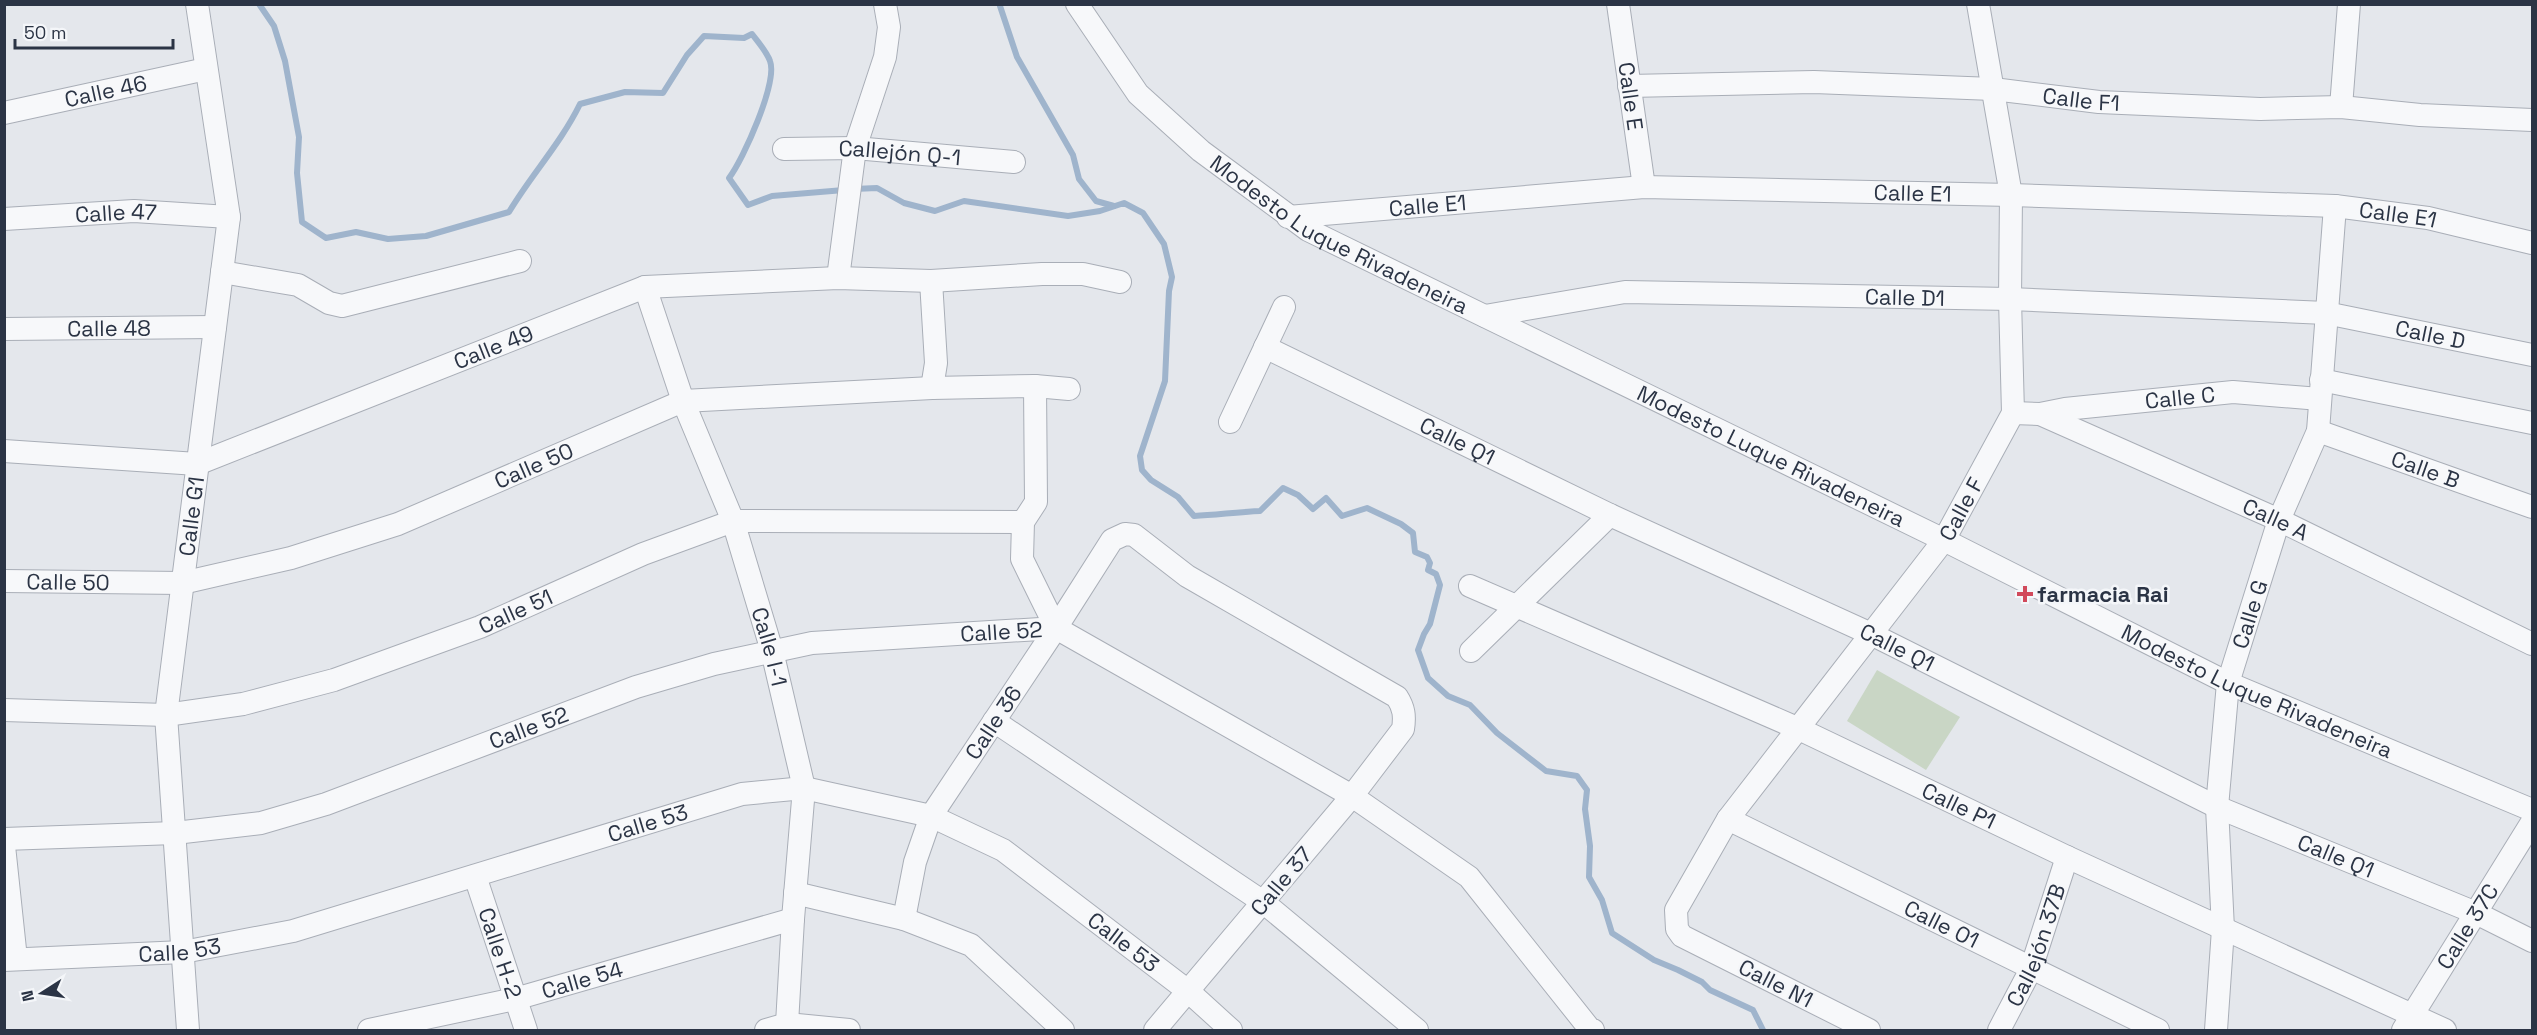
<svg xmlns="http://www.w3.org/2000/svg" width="2537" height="1035" font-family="'Space Grotesk',sans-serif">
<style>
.green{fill:#c9d6c5}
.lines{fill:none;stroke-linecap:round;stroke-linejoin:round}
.stream{stroke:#9fb4cc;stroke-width:6}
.minor-casing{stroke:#a9aeb7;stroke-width:24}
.minor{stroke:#f7f8fa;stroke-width:22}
.poi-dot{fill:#d1495b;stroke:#f4f6f9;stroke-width:2}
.labels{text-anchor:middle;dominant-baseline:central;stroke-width:5;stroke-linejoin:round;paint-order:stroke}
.street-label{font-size:22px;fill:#2b3445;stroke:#f4f6f9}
.poi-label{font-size:22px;font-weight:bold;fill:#2b3445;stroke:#f4f6f9;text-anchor:start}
</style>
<rect width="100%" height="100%" fill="#e4e7ec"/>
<polygon class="green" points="1877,670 1960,717 1926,770 1847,721"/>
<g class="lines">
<g class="stream">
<path d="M259 4 274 26 285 61 299 137 297 173 302 222 326 238 356 232 388 239 426 236 509 212C531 175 561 143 580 104L625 92 663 93 687 55 704 36 744 38 752 34C758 42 767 52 770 61 778 82 743 160 729 178L748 205 772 196 844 190"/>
<polyline points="1000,6 1017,57 1073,155 1079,179 1096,201 1114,206"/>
<path d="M854 189 877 188 904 203 935 211 964 201 1068 216 1100 211 1124 203 1143 213 1164 244 1172 277 1169 291 1165 381 1140 456 1142 470 1151 480 1178 497 1194 516C1216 515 1237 512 1260 511L1283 488 1298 495 1313 509 1326 498 1342 516 1367 508 1401 524 1413 533 1415 552 1427 557 1430 563 1428 570 1436 574 1440 585 1430 624 1424 634 1418 650 1428 678 1448 696 1470 705 1497 733 1546 771 1577 776 1587 790 1585 809 1590 846 1589 877 1602 900 1612 933 1654 960 1678 970 1702 982 1710 990 1753 1010 1763 1030"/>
</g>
<defs>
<g id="minor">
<path id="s1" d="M1077 4 1138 94 1201 151 1308 230 1944 540 2228 683 2532 810"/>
<path id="s2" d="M1618 4 1644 187"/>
<path id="s3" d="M1629 86 1814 82 1993 89 2099 102 2260 109 2341 107 2420 115 2532 120"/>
<polyline points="2341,107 2349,4"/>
<path id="s4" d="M4 113 206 69"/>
<path id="s5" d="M784 149 855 148 1014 162"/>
<path id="s6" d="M1288 217 1644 187 2011 195 2335 206 2428 218 2532 243"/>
<path id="s7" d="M4 219 134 211 229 217"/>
<polyline points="222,272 298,285 329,303 342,306 520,261"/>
<polyline points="838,278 855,148 885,57 889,27 885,4"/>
<polyline points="931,281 936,363 932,388"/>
<path id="s8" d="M645 287 683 401 733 521 772 651 804 788 793 919 787 1024"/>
<path id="s9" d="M1485 316 1625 292 2010 299 2326 313 2532 355"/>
<path id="s10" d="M4 329 215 327"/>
<path id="s11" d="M1265 347 1610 515 1871 634 2217 807 2476 913 2532 941"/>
<polyline points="2321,380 2532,423"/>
<polyline points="1035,386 1036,502 1023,522 1022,559 1056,628 1352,796 1469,877 1589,1028 1593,1030"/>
<path id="s12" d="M2013 413 2040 414 2279 520 2532 644"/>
<path id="s13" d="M2040 414 2065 409 2233 392 2320 399"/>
<polyline points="1230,422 1284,307"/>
<path id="s14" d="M2318 431 2532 507"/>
<path id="s15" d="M4 451 197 464 645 287 838 278 931 281 1042 274H1083L1120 282"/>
<path id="s16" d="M4 581 182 583 291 558 398 524 683 401 932 388 1035 386 1069 389"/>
<path id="s17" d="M1470 586 1797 728 2067 857 2445 1030"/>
<polyline points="1471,651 1610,515"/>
<path id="s18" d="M4 710 166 715 243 704 334 680 480 627 643 554 733 521 1023 522"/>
<polyline points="994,721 1263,902 1417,1030"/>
<path id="s19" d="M1728 819 2158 1030"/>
<path id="s20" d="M4 839 175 833 261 823 326 804 636 687 714 664 812 643 1056 628"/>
<polyline points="4,846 16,959"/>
<path id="s21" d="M475 876 526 1030"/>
<polyline points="795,893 904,919 971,945 1063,1030"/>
<path id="s22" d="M904 919 915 862 931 816 1056 628 1112 540 1125 534 1134 535 1187 576 1397 697C1404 708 1405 716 1403 729L1352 796 1155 1030"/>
<path id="s23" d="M4 960 183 952 293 931 742 794 804 788 931 816 1003 850 1188 991 1231 1030"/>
<path id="s24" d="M188 1030 166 715 229 217 197 4"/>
<path id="s25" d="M369 1030 515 999 793 919"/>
<polyline points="766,1030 787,1024 849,1030"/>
<path id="s26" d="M1869 1030 1682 936 1677 929 1676 910 1728 819 1944 540 2013 413 2010 299 2011 195 1978 4"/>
<path id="s27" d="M1999 1030 2031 969 2067 857"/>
<path id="s28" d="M2216 1030 2223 929 2217 807 2228 683 2279 520 2318 431 2335 206"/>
<path id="s29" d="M2403 1030 2532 822"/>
</g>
</defs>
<use href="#minor" class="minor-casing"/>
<use href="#minor" class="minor"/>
</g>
<path class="poi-dot" d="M2022 585h6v6h6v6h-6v6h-6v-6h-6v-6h6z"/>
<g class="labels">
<g class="street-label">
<text stroke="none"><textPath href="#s4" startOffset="104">Calle 46</textPath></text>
<text stroke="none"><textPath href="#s2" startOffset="93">Calle E</textPath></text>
<text stroke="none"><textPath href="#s3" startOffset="453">Calle F1</textPath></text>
<text stroke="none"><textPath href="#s5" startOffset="116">Callejón Q-1</textPath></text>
<text stroke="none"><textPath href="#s6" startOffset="626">Calle E1</textPath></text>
<text stroke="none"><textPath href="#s6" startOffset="140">Calle E1</textPath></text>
<text stroke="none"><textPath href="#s7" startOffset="112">Calle 47</textPath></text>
<text stroke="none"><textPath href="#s6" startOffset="1112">Calle E1</textPath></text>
<text stroke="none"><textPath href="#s1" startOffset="356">Modesto Luque Rivadeneira</textPath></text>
<text stroke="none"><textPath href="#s9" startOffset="422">Calle D1</textPath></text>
<text stroke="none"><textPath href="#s10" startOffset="105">Calle 48</textPath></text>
<text stroke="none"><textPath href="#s9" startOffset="950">Calle D</textPath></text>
<text stroke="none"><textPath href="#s15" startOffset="512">Calle 49</textPath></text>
<text stroke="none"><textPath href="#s13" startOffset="141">Calle C</textPath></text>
<text stroke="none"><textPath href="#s11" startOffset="214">Calle Q1</textPath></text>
<text stroke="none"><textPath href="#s1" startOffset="842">Modesto Luque Rivadeneira</textPath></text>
<text stroke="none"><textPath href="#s16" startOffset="550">Calle 50</textPath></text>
<text stroke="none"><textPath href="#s14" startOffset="114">Calle B</textPath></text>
<text stroke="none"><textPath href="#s26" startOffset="730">Calle F</textPath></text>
<text stroke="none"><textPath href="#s24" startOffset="516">Calle G1</textPath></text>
<text stroke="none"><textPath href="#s12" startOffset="285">Calle A</textPath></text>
<text stroke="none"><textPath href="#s16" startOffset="64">Calle 50</textPath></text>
<text stroke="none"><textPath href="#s18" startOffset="528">Calle 51</textPath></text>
<text stroke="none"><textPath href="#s28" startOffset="420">Calle G</textPath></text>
<text stroke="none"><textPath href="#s20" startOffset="1028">Calle 52</textPath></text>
<text stroke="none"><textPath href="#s8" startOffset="381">Calle I-1</textPath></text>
<text stroke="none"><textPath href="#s11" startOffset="700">Calle Q1</textPath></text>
<text stroke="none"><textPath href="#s1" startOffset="1382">Modesto Luque Rivadeneira</textPath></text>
<text stroke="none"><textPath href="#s22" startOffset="219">Calle 36</textPath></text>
<text stroke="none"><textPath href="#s20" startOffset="542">Calle 52</textPath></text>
<text stroke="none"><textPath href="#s17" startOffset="536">Calle P1</textPath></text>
<text stroke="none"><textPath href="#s23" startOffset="662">Calle 53</textPath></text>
<text stroke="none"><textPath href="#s11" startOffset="1186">Calle Q1</textPath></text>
<text transform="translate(1281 881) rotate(-50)">Calle 37</text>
<text stroke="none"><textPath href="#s19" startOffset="238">Calle O1</textPath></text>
<text stroke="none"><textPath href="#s29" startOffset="122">Calle 37C</textPath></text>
<text stroke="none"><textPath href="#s23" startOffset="1184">Calle 53</textPath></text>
<text stroke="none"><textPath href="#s27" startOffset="93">Callejón 37B</textPath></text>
<text stroke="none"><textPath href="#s23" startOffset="176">Calle 53</textPath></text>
<text stroke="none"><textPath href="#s21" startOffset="81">Calle H-2</textPath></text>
<text stroke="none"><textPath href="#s25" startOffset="219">Calle 54</textPath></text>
<text transform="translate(1776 983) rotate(27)">Calle N1</text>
</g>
<g class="poi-label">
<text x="2037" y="594">farmacia Rai</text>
</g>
</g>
<rect width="2537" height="1035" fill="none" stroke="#2b3445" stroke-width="12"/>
<g transform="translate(42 993) rotate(258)" stroke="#f4f6f9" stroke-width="4.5" paint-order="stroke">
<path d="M0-4.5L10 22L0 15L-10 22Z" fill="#2b3445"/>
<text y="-9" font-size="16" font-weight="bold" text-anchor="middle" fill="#2b3445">N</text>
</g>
<path d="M15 39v9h158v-9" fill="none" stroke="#2b3445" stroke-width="3"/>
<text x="24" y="39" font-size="18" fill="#2b3445" stroke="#f4f6f9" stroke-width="4.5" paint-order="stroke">50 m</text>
</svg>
